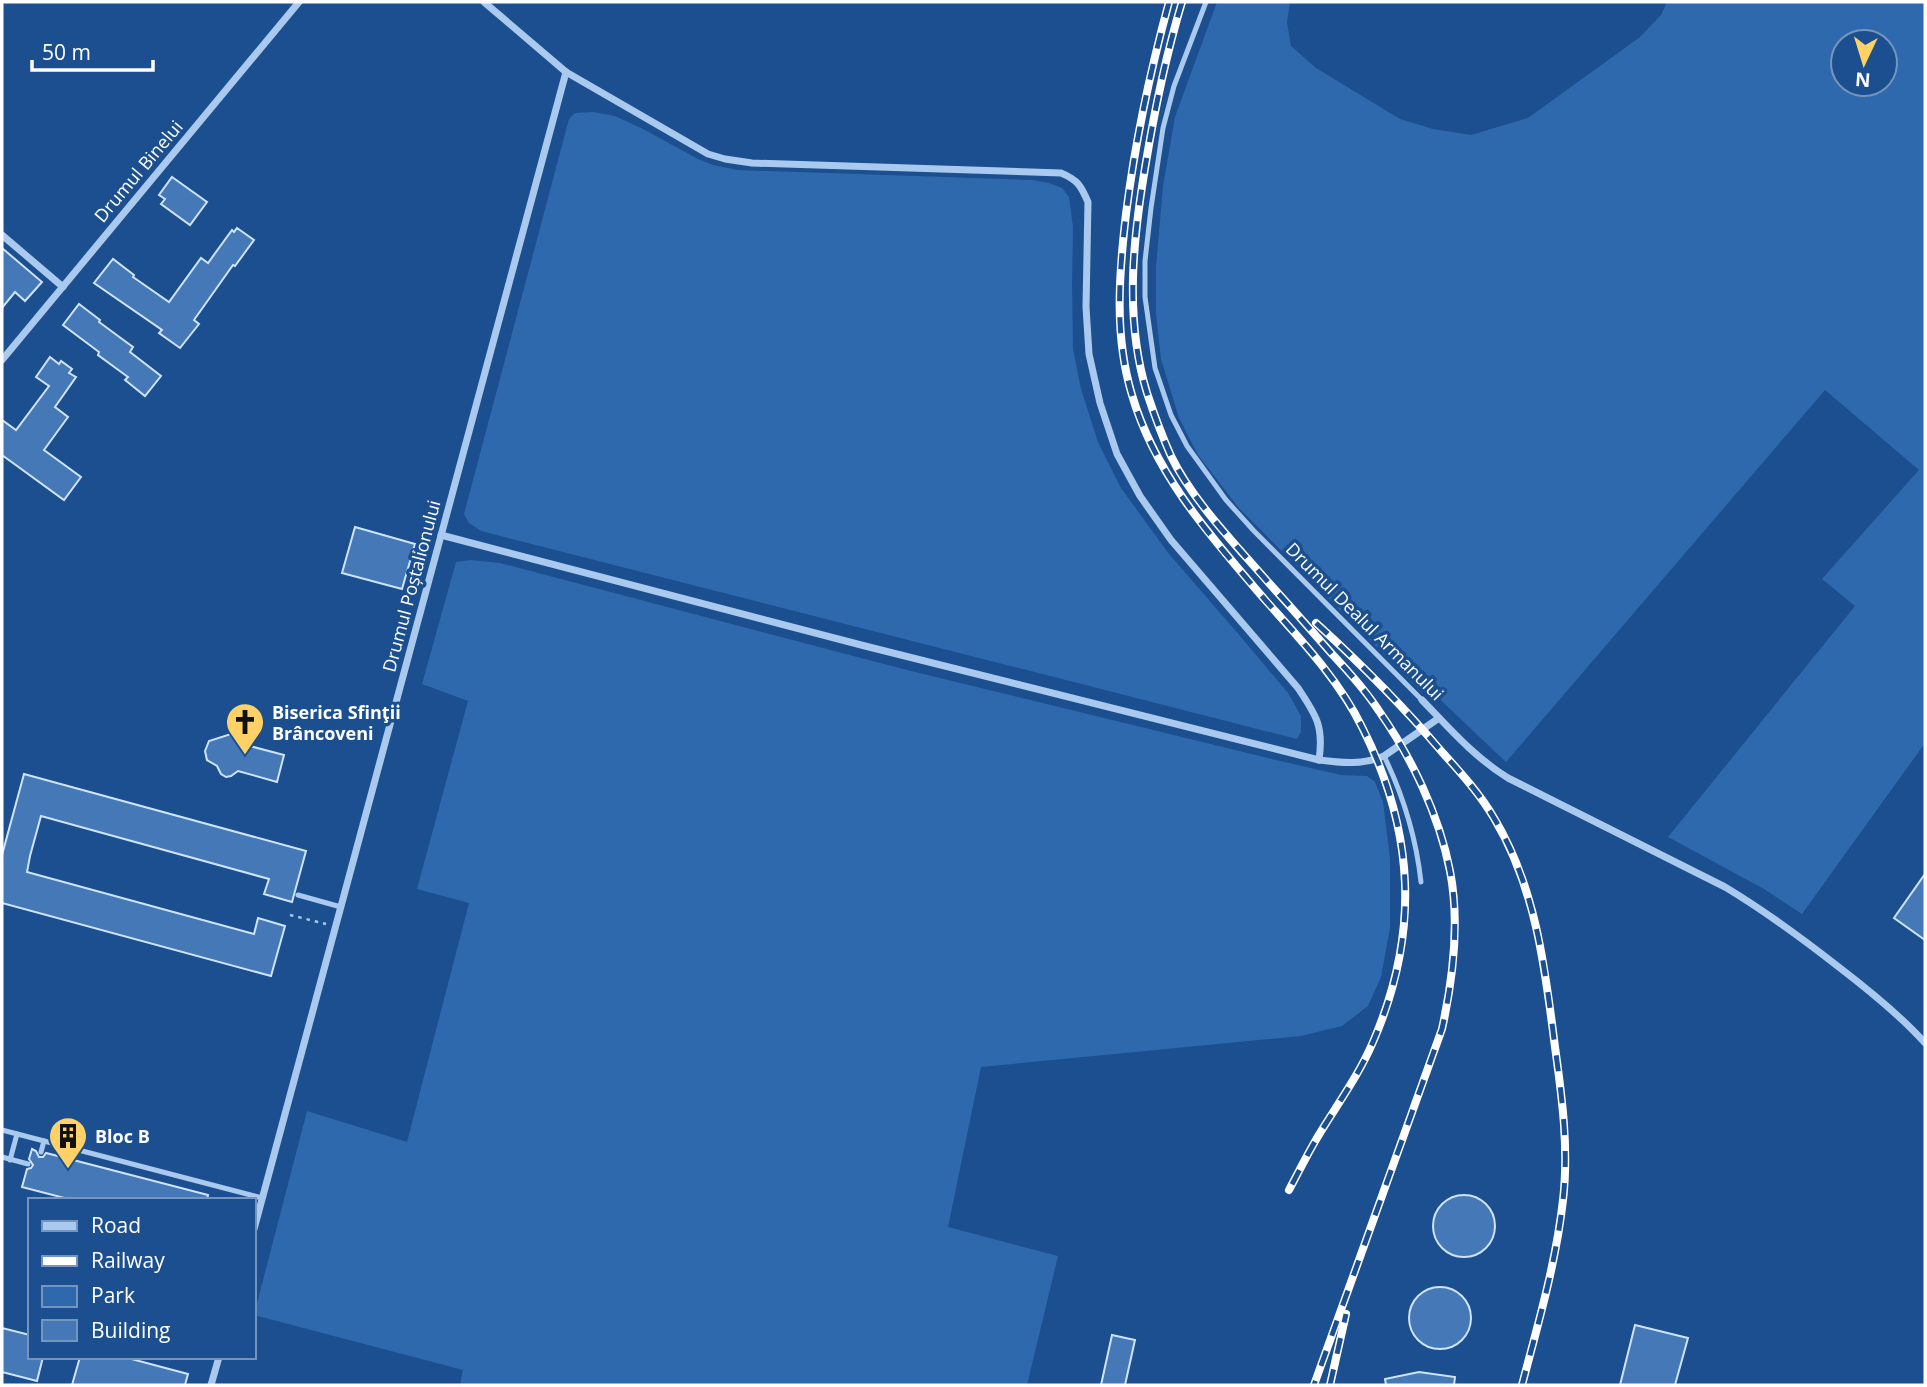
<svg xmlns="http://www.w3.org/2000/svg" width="1927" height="1387" font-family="'Open Sans',sans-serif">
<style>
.green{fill:#2e69ad;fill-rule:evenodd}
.building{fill:#4478b7;stroke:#cfe3fa;stroke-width:2}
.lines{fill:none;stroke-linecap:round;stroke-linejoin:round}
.path{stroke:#a9c9ee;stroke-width:2.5;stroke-dasharray:3.5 5;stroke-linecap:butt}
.lane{stroke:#a9c9ee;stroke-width:5}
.street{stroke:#a9c9ee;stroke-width:7}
.rail-casing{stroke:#fff;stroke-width:8}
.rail{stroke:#1b4f8f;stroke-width:5;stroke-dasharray:16;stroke-linecap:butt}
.labels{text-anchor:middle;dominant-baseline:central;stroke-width:7;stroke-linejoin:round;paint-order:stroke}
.street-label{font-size:18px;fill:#fff;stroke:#1b4f8f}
.poi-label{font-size:18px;font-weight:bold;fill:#fff;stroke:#1b4f8f;text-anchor:start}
</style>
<rect width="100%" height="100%" fill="#1b4f8f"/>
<g class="green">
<path d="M1217 2H1290L1287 22 1291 46 1316 68 1400 119 1433 129 1471 135 1528 118 1640 37 1661 15 1667 2H1925V743L1802 914 1764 889 1668 837 1855 606 1822 579 1919 470 1825 390 1506 762 1431 691 1422 693 1238 507 1198 455 1179 418 1161 359 1156 314V267L1163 186 1175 117ZM1843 42H1885V84H1843Z"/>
<polygon points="593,112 615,116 645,130 696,158 713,165 737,170 1032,180 1049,183 1062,188 1069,197 1073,227 1072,285 1073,349 1081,389 1098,442 1121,488 1169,554 1235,630 1288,693 1301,716 1301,732 1297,739 481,531 469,523 464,514 569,119 575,113"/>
<polygon points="470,560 500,563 907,670 1276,760 1341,775 1367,776 1375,782 1383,802 1390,858 1390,928 1381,977 1368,1006 1342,1026 1301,1036 981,1067 948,1227 1058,1256 1027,1385 460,1385 463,1370 254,1315 307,1111 407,1142 469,903 417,889 468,701 422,684 456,562"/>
</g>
<g class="building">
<polygon points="172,177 207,202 190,225 161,204 165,199 159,195"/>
<polygon points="237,228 254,240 235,266 233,265 194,320 199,324 180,348 159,333 162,330 94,283 113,259 134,275 133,277 169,302 201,258 208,263 232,230 234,232"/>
<polygon points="2,248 42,282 25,301 15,292 2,308"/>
<polygon points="79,304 100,320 99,322 133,347 130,352 161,376 145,396 125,380 128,377 98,355 99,352 63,325"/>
<polygon points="50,357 59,364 61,361 72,369 69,373 76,377 55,407 68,417 44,450 81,477 64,500 2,455 2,420 16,430 49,386 36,377"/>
<polygon points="355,527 415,544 402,589 342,573"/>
<polygon points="237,732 244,737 246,745 284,755 277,782 238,771 231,776 226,777 221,774 217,766 207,760 205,751 209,741"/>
<polygon points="24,774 306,851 292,902 264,894 269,879 41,816 30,856 27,872 210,922 254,934 258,918 285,926 271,976 2,903 2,855"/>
<polygon points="1925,874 1925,940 1894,918"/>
<polygon points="32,1149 36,1151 39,1157 43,1157 46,1153 208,1195 207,1200 72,1200 22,1187 27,1169 31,1168 33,1165 29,1159"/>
<circle cx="1464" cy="1226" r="31"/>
<circle cx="1440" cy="1318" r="31"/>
<polygon points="1635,1325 1688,1338 1675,1385 1620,1385"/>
<polygon points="2,1328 30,1335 30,1357 43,1357 37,1381 2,1372"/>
<polygon points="1112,1335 1135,1340 1125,1385 1101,1385"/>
<polygon points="80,1357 124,1357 188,1374 185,1385 72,1385"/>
<polygon points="1419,1372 1455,1377 1454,1385 1386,1385 1385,1379"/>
</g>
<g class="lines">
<polyline class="path" points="290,915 326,924"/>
<g class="lane">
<polyline points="1206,2 1174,86 1163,128 1151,208 1145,261 1145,297 1155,368 1171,415 1187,446 1226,500 1254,531 1422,700"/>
<path d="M1384 756C1404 797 1416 837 1421 882"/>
<polyline points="298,895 341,907"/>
<polyline points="2,1130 262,1198"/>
<polyline points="41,1152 44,1141"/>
<polyline points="2,1157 28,1164"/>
<polyline points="10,1160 17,1134"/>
</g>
<g class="street">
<path d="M484 2 566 72 708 154 725 159 752 163 1061 173C1078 180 1081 186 1088 202L1086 307 1089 354 1100 403 1117 454 1140 496 1171 540 1298 688C1316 715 1324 726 1319 760"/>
<polyline points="2,235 63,287"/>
<polyline points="2,360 299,2"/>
<path d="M441 535 865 646 1319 760C1342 763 1363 765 1384 756L1439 718"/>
<path d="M1422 700C1449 728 1474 757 1508 778L1725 887C1765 911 1803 939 1840 968 1870 991 1900 1015 1925 1043"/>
<polyline points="254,1229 566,72"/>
<polyline points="211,1385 219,1357"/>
</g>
<defs>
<g id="rail">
<path d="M1169 2C1150 72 1135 142 1126 214 1119 274 1114 336 1132 395 1156 477 1213 539 1267 602 1301 640 1339 680 1362 727 1415 832 1420 933 1373 1042 1358 1077 1336 1106 1317 1138 1307 1155 1298 1173 1289 1190"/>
<path d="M1182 2C1166 55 1155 108 1146 162 1133 238 1124 318 1147 393 1154 414 1162 436 1171 456 1192 500 1236 545 1268 582 1290 606 1311 630 1332 654 1349 672 1366 691 1379 711 1412 758 1439 815 1450 871 1460 922 1453 979 1442 1029L1314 1385"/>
<path d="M1316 623C1361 664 1403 706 1442 752 1461 773 1480 794 1494 818 1536 888 1545 968 1555 1047 1562 1097 1569 1149 1563 1200 1556 1263 1538 1324 1522 1385"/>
<polyline points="1330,1385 1346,1314"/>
</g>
</defs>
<use href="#rail" class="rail-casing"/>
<use href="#rail" class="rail"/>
</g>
<defs>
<symbol id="church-pin" viewBox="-11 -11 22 30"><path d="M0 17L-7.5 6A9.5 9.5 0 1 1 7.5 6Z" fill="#ffd166" stroke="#1b4f8f"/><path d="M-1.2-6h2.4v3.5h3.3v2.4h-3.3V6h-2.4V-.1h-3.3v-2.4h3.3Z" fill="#111"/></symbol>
<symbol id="building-pin" viewBox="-11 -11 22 30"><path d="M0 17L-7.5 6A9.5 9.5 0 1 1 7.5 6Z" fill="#ffd166" stroke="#1b4f8f"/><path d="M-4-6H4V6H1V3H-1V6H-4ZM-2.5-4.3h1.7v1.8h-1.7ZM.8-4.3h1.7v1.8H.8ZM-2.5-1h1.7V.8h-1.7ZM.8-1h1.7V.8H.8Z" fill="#111"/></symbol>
</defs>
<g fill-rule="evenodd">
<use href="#church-pin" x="223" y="700" width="44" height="60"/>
<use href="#building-pin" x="46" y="1114" width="44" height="60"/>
</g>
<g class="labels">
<g class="street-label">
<text transform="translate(138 171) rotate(-50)">Drumul Binelui</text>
<text transform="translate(411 586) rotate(-75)">Drumul Poștalionului</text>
<text transform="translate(1365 621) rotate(45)">Drumul Dealul Armanului</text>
</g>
<g class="poi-label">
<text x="272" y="712">Biserica Sfinţii<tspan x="272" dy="21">Brâncoveni</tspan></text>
<text x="95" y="1136">Bloc B</text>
</g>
</g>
<rect width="1927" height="1387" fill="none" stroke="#ffffff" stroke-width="7"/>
<rect x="28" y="1198" width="228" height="161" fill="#1b4f8f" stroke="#7695bc" stroke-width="2"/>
<rect x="42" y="1221" width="35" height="10" fill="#a9c9ee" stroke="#7695bc" stroke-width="2"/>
<text x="91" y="1233" font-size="21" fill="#ffffff">Road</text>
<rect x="42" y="1256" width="35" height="10" fill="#ffffff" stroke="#7695bc" stroke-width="2"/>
<text x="91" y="1268" font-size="21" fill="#ffffff">Railway</text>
<rect x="42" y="1286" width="35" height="21" fill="#2e69ad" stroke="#7695bc" stroke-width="2"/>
<text x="91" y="1303" font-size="21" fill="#ffffff">Park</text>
<rect x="42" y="1320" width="35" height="21" fill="#4478b7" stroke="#7695bc" stroke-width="2"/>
<text x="91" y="1338" font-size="21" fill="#ffffff">Building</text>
<g transform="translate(1864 63) rotate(184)"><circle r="33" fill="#1b4f8f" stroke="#7695bc" stroke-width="2"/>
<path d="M0-5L12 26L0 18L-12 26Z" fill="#ffd166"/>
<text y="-10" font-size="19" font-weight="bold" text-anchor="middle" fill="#ffffff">N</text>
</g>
<path d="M32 60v10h121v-10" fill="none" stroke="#ffffff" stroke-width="3.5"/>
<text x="42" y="60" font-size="21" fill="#ffffff" stroke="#1b4f8f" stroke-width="5" paint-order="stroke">50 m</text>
</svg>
